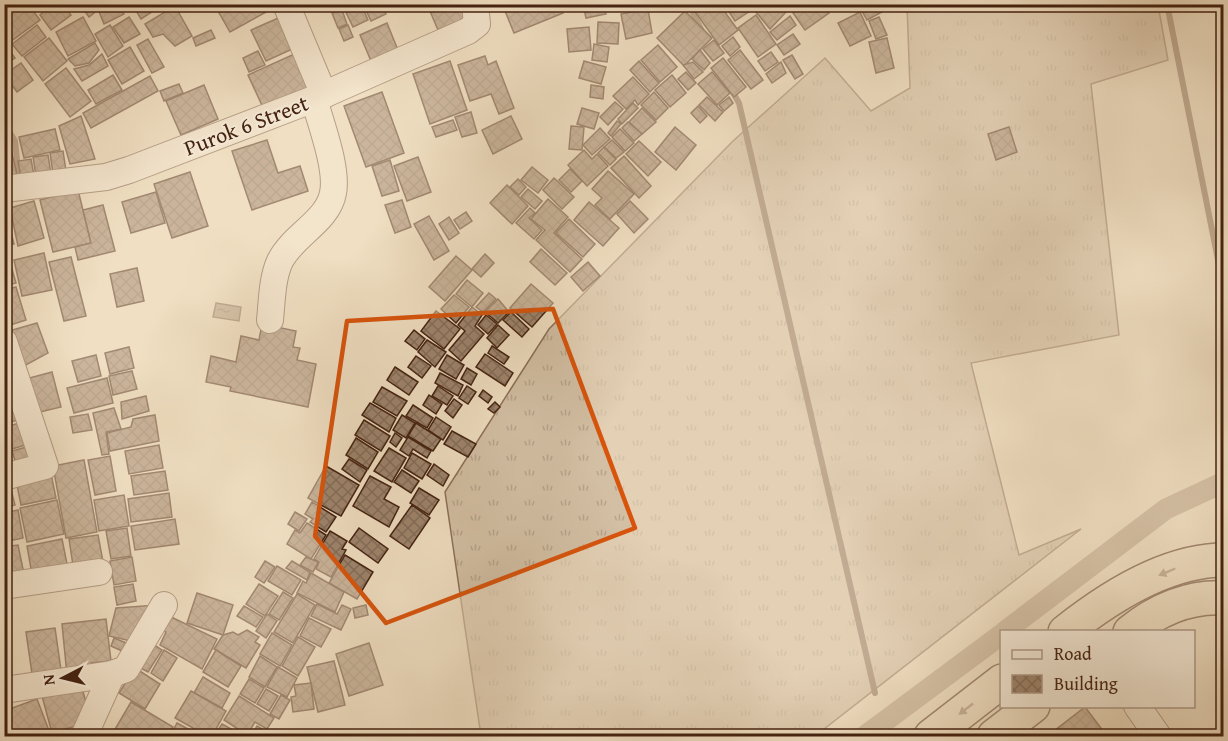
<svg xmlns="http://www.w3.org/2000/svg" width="1228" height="741" font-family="'Gentium Book Plus',serif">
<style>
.grass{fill:url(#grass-tufts);stroke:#8c705a;stroke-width:1.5}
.water{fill:url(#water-ripples);stroke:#886d57;stroke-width:1.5}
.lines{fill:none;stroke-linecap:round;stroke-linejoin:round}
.stream{stroke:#886d57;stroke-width:6}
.canal{stroke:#b69f86;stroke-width:21}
.building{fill:url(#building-cross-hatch);stroke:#421;stroke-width:1.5}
.minor-casing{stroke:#6f513d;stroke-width:28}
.highway-casing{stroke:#421;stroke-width:36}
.minor{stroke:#f5ead7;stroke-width:26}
.highway{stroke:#f0dfc2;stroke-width:33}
.oneway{fill:#9a806a}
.marked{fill:none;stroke:#d8540c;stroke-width:4.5;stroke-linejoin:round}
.labels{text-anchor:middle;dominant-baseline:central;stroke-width:4.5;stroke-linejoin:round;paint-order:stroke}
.street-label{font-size:22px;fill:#421;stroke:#f5ead7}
</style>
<defs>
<pattern id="grass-tufts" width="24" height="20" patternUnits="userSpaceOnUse" patternTransform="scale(1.5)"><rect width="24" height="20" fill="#d3bfa4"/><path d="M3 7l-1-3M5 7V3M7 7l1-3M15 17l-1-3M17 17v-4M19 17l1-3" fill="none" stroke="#b6a48c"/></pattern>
<pattern id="water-ripples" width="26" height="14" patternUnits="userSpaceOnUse" patternTransform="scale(1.5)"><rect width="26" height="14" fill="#b69f86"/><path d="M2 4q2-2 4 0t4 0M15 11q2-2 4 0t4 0" fill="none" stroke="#96816c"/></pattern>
<pattern id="building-cross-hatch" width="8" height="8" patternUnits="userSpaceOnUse" patternTransform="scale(1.5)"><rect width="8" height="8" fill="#9d846d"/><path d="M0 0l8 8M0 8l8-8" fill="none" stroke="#826c58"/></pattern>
</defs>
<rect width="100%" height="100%" fill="#f0dfc2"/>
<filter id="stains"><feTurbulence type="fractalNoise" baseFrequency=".00333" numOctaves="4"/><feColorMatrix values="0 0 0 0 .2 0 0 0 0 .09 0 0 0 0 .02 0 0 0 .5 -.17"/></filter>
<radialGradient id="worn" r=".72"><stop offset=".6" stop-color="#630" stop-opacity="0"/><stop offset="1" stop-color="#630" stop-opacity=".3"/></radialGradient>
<polygon class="grass" points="967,4 1158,5 1168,60 1091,84 1119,335 971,363 1019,555 1081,529 815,736 481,736 445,492 549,329 732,142 825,58 871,111 910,88 907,5 956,5 960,11"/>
<polygon class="water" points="216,303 241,307 239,321 213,317"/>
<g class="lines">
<g class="stream">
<polyline points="691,4 690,7 702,31"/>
<polyline points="1167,4 1224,290"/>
<polyline points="732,91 739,103 875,693"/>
<polyline points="4,123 15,141 19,178"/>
</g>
<g class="canal">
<polyline points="1004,632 1166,509 1224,482"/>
<polyline points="865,736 1002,634"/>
</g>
</g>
<g class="building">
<polygon points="28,4 40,20 10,42 4,35 4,16 19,4"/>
<polygon points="54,4 63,4 71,15 51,30 40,15"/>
<polygon points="90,4 94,13 89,17 81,6"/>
<polygon points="96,4 117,4 124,14 104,24"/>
<polygon points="132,4 164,4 141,19"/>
<polygon points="214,4 277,4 277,6 230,32"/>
<polygon points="331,4 338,4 340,9 334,11"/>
<polygon points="342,4 361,4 368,20 353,27"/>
<polygon points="363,4 381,4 386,14 371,21"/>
<polygon points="427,4 468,4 472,16 438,30"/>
<polygon points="507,4 560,4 563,13 514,33 503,6"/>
<polygon points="583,4 604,4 606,14 586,18"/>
<polygon points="608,4 638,4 609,10"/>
<polygon points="698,4 719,4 738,30 719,45 693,9"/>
<polygon points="724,4 750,4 753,9 735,21"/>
<polygon points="766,4 780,4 786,12 770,29 756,12"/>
<polygon points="781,4 798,4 787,11"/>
<polygon points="806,4 823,4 829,13 805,30 793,13"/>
<polygon points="858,4 881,4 884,11 867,20"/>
<polygon points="175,6 192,36 175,46 163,34 153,37 145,24"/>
<polygon points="648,9 652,33 626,39 621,14"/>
<polygon points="342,10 347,24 338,28 332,13"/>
<polygon points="685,11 712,38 684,66 657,38"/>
<polygon points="860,12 871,36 850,46 838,23"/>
<polygon points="756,15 776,44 758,57 738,28"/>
<polygon points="283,16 297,47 266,61 251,30"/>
<polygon points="790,16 796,25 777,40 770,32"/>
<polygon points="83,17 96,41 68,56 56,32"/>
<polygon points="129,17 140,34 124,43 113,27"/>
<polygon points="879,17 887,35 876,39 869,21"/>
<polygon points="598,22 619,23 618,44 597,43"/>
<polygon points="387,23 398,50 371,61 360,35"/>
<polygon points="37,25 46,37 22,56 12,44"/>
<polygon points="110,25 123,46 108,57 95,34"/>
<polygon points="348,25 353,37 344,41 339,29"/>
<polygon points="589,27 591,50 569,52 567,29"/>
<polygon points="211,30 215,38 196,46 193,38"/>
<polygon points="793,34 800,44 784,55 777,45"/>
<polygon points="733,37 740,47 730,56 722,46"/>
<polygon points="49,38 67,61 43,81 24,57"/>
<polygon points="887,38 894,68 876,73 869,42"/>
<polygon points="148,39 164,67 152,73 137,45"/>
<polygon points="714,40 724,53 713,61 703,49"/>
<polygon points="4,43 15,58 4,65"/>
<polygon points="95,43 99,50 89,63 75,66 68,59"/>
<polygon points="594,44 609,47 607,62 592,60"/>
<polygon points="658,45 677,67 660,82 641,60"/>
<polygon points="130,47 144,71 122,84 108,60"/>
<polygon points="700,50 710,63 704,70 692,59"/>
<polygon points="740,50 763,80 751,89 728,60"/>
<polygon points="258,51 265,65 249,72 243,58"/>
<polygon points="301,51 318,87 265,112 248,75"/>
<polygon points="771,52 778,62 765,71 758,61"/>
<polygon points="102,54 108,66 82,81 74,69 89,65"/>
<polygon points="792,55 803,74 795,79 783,60"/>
<polygon points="485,56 488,65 496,61 514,108 499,114 491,94 470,101 458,65"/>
<polygon points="723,58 746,87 734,97 711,68"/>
<polygon points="450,61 467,110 430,124 413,74"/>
<polygon points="584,61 606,67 601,84 579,78"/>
<polygon points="639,61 659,83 650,92 630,70"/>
<polygon points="693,62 703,72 694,79 683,65"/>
<polygon points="781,62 786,73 772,83 766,74"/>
<polygon points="21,63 33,80 17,92 4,75"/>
<polygon points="66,68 91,101 70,117 45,84"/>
<polygon points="686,72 696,83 688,90 678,79"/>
<polygon points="712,72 730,93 717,105 698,84"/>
<polygon points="113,75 122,90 96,104 88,90"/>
<polygon points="672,75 686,93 670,107 655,90"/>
<polygon points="150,76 158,91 91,128 83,113"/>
<polygon points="633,77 649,94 638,105 635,100 626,109 613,96"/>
<polygon points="179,84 183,93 164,101 160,91"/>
<polygon points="204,85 218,119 181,135 166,101"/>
<polygon points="591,85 604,87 603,99 590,97"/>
<polygon points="382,92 404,153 366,167 344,106"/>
<polygon points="654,92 668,108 656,120 641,105"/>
<polygon points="707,97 723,112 715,121 699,105"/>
<polygon points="729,97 733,103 724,111 719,105"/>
<polygon points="615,102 623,109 608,125 600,117"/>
<polygon points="633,103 638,108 622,124 618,119"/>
<polygon points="698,106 707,116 700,123 691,113"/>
<polygon points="582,108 599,113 594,129 577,124"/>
<polygon points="642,108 656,122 642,134 629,122"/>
<polygon points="471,112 477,133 462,137 455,117"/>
<polygon points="81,116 95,159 70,164 59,126"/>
<polygon points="511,116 522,139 493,154 482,130"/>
<polygon points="453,120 457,130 436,137 432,127"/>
<polygon points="617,121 621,124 611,136 608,133"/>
<polygon points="628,122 642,134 634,141 622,128"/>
<polygon points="571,126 584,127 582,150 569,149"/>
<polygon points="675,127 696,145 676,170 655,152"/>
<polygon points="1009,127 1017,152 996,160 988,134"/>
<polygon points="600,128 610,139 592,155 583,145"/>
<polygon points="55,129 60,150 24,158 19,137"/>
<polygon points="620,129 634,143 625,151 612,137"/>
<polygon points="8,137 17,174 4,177 4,139"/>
<polygon points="267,140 278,173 300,166 308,191 252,210 232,151"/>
<polygon points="612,140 624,152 616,158 604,147"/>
<polygon points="639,141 661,162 648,176 626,154"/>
<polygon points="604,147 616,159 610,165 598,153"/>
<polygon points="584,150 592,159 597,154 608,166 587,186 568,165"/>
<polygon points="63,151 66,171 53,174 50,153"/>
<polygon points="48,155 51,174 36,176 33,157"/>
<polygon points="624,156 651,186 639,198 611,168"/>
<polygon points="418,157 431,192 407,201 394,166"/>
<polygon points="31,159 34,176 21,178 18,161"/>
<polygon points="390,160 399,191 382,196 372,166"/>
<polygon points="532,167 548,180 538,193 521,180"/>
<polygon points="570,169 582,181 571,192 559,180"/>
<polygon points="608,171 634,194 610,219 595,205 602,198 592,189"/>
<polygon points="190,172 208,226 172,238 154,184"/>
<polygon points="554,178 574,197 562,209 543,190"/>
<polygon points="518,179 526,187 519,195 510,187"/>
<polygon points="507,185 528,206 512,224 490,203"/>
<polygon points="528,189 542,201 535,209 521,197"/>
<polygon points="78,190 91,243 53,252 40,200"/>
<polygon points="156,192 165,223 131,233 122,202"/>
<polygon points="548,199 568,217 554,233 582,259 570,272 536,240 545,230 531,219"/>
<polygon points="402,200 411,227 395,233 385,205"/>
<polygon points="34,201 44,238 18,246 10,208"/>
<polygon points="630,201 648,219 634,233 617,214"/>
<polygon points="589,202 619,228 603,246 574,220"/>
<polygon points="103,205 115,251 78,260 75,247 91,243 83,210"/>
<polygon points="4,206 14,244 4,246"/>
<polygon points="530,208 535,213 529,218 542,230 534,239 516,223"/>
<polygon points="466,212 472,221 460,229 454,220"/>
<polygon points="429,216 449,251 434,260 414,224"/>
<polygon points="449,217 459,233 449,240 439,224"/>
<polygon points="569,219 595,244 583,257 556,233"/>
<polygon points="541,249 567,273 555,285 530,262"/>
<polygon points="44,253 52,290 22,296 14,260"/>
<polygon points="485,254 494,263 481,277 472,269"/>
<polygon points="456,256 472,270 445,301 429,287"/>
<polygon points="71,257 86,316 64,321 49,262"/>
<polygon points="9,259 16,283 4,286 4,261"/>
<polygon points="588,262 600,276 583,291 571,277"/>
<polygon points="137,268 144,301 117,307 110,274"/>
<polygon points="467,280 483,293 472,307 456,294"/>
<polygon points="531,284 553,303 532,327 510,308"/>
<polygon points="16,287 26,320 4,327 4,290"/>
<polygon points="489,293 496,299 483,312 476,307"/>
<polygon points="454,295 469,307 456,323 441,309"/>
<polygon points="498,299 509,312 498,323 485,312"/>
<polygon points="472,307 482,315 475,326 484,334 461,361 449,350 465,331 458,325"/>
<polygon points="436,311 460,329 444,349 421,331"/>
<polygon points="511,312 529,329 522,337 503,320"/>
<polygon points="486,315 497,324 488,334 478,325"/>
<polygon points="37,323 48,353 24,366 9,331"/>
<polygon points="262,324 296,331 293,347 300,348 297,360 316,364 308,407 230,391 231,387 206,382 211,356 236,362 241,336 259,340"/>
<polygon points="498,325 509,335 497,348 487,338"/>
<polygon points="414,330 425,339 417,350 405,341"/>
<polygon points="427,340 446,352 435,367 418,352"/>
<polygon points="492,346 509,357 504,364 488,353"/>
<polygon points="129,347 134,368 110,374 105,353"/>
<polygon points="485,354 513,373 505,386 476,367"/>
<polygon points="96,355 101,376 78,382 72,361"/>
<polygon points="447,355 464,365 456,379 439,369"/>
<polygon points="416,356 431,366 422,378 408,367"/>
<polygon points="395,367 418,382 409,395 387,380"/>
<polygon points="467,368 477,374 471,385 461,379"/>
<polygon points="132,371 137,389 113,395 109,376"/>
<polygon points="52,372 61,407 31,414 22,380"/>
<polygon points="440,373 463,385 458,396 435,383"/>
<polygon points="4,376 24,418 4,424"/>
<polygon points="107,378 113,403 74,413 67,388"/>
<polygon points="438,386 453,396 447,405 432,396"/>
<polygon points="467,386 476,392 468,404 459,398"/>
<polygon points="382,387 407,401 397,416 373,402"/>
<polygon points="483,390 492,397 488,403 479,396"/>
<polygon points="429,395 442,404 436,414 423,405"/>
<polygon points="146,396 149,411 122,419 121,402"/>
<polygon points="454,399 462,405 453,418 445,411"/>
<polygon points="495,402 500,407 494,413 488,409"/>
<polygon points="370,403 396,418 389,432 362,415"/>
<polygon points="413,405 433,418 427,428 406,416"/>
<polygon points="114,408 121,429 106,432 109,454 102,455 93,413"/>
<polygon points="88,414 92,430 73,433 70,417"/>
<polygon points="155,415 159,441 110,451 107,433 131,427 133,419"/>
<polygon points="402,415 415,423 406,438 393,430"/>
<polygon points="436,417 451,427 443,440 428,430"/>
<polygon points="364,420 390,436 381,451 355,435"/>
<polygon points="26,421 32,443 12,449 6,427"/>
<polygon points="416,423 441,439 433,451 408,436"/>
<polygon points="452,431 476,444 468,457 444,444"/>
<polygon points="395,433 402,438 396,447 390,442"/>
<polygon points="408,437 431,451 427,458 413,449 409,456 400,450"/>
<polygon points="4,438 15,470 4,473"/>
<polygon points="356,438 378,452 368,469 346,455"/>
<polygon points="34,445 39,461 17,467 12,451"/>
<polygon points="159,445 163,468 129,474 125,451"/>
<polygon points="389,448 406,458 392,482 374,471"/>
<polygon points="412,453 431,464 422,479 404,468"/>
<polygon points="110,456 116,491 95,495 88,460"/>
<polygon points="349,459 367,470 360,482 342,469"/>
<polygon points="84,460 97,532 66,538 53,466"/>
<polygon points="434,464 449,475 443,486 427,475"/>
<polygon points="326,466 359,485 341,516 308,498"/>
<polygon points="50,469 56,498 21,505 15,475"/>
<polygon points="402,470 419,481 411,493 394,482"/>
<polygon points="165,471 168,490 134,495 131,476"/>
<polygon points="370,476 391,487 384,499 399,507 389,527 353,506"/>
<polygon points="4,478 8,478 15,505 4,508"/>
<polygon points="419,488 439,500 429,515 410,503"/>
<polygon points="169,493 172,517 131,522 128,499"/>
<polygon points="124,495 129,526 99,531 94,500"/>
<polygon points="57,500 64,534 27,542 20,508"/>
<polygon points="312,502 336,517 326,532 310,522 313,519 305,514"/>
<polygon points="412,505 430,518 409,549 390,536"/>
<polygon points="18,510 23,538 4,542 4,513"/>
<polygon points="295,512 307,519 299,531 288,524"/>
<polygon points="175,519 179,544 135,550 131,526"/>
<polygon points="307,523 326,535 311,559 287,544 295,530 300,533"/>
<polygon points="127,528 131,556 111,559 106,531"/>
<polygon points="359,528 388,549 378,563 349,542"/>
<polygon points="330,531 347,541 342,549 346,550 331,577 316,569 319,562 314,559"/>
<polygon points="98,535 104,567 74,572 69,539"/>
<polygon points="62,539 69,574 33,580 27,546"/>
<polygon points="18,545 25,579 4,583 4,547"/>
<polygon points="345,555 373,572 357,599 329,583"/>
<polygon points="132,557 136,581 114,585 110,561"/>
<polygon points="306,557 318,562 313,572 300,565"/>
<polygon points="265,561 275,567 264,583 255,577"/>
<polygon points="292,561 310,572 307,580 286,568"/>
<polygon points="277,566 301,580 292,595 268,581"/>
<polygon points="311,573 344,592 335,612 297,593 303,581 306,583"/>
<polygon points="133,584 136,601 117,605 114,587"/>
<polygon points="259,584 278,596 265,616 246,604"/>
<polygon points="283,592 293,598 279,620 269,614"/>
<polygon points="197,593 233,605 223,635 187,623"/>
<polygon points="297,594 315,605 293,643 274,632"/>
<polygon points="317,604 337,614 342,605 351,609 341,630 311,616"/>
<polygon points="157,605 139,643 109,636 116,608"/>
<polygon points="366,605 368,615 355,618 353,608"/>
<polygon points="244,606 263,617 256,627 237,616"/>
<polygon points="165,614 217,639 202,669 160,645 166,632 158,628"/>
<polygon points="267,614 277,621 266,638 256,631"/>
<polygon points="309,618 331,629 321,647 300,636"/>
<polygon points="106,619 111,661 91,663 92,672 67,675 62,624"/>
<polygon points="55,628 61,670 32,674 26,632"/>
<polygon points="247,630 259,637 255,642 260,645 246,668 214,649 223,635 233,632 238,635"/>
<polygon points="272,633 292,645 280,666 260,654"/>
<polygon points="298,637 315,647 298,676 282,666"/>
<polygon points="114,638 126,643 122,651 111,646"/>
<polygon points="151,643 162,650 148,672 137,666"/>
<polygon points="369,643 383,685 349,696 336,654"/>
<polygon points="164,650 177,658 163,681 151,673"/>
<polygon points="216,650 241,666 228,687 203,672"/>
<polygon points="260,656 277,667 265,687 249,677"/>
<polygon points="334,661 345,705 318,712 307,667"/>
<polygon points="278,667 297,678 287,697 267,687"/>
<polygon points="135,668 160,684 145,709 119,693"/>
<polygon points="203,677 230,693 222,708 194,693"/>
<polygon points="249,679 264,688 255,703 240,694"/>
<polygon points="311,683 314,709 293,712 291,697 296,696 294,685"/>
<polygon points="81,685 88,709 79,725 52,733 42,696"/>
<polygon points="266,689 278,696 269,711 257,704"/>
<polygon points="191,691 226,711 212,736 207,736 175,718"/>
<polygon points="281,695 290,700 279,719 270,714"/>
<polygon points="239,696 274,718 267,729 255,722 247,735 224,720"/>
<polygon points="37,699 51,736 14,736 11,729 4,731 4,711"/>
<polygon points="131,702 173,727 167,736 111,736"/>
<polygon points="1085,707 1107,736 1058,736 1054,731"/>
<polygon points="177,723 201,736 170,736"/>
<polygon points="222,724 244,736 214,736"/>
<polygon points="257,726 269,733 267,736 251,736"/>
</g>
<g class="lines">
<defs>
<g id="minor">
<polyline points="286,4 324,95"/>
<polyline points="4,189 106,177 129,170 314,99 468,31 477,24 475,4"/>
<path d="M270 320C272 301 272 278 280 261 293 235 328 221 333 193 338 169 321 124 314 99"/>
<polyline points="4,342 45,466 4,477"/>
<polyline points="4,586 99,572"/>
<polyline points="4,690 112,674 126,669 164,605"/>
<polyline points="1137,706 1158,736"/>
<polyline points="84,736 112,674"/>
</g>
<g id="highway">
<path d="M1065 632C1109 597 1167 560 1224 560"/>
<path d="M1130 632C1157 610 1190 596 1224 598"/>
<polyline points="931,736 1002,681"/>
<polyline points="994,736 1033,706"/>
</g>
</defs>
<use href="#minor" class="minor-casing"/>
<use href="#highway" class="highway-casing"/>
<use href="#minor" class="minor"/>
<use href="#highway" class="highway"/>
</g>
<defs><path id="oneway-solid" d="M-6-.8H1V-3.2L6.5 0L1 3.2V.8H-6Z" transform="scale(1.5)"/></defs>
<g class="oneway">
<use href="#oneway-solid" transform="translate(1167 572) rotate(157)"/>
<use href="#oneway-solid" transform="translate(966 709) rotate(142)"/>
</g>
<path d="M0 0H1228V741H0ZM553 309 635 528 386 623 315 536 347 321Z" fill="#f0dfc2" fill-opacity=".55" fill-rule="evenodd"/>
<path class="marked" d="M553 309 635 528 386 623 315 536 347 321Z"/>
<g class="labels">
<g class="street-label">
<text transform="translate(246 125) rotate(-21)">Purok 6 Street</text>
</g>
</g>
<rect width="1228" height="741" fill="none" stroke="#f0dfc2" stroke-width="24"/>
<rect x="6" y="6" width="1216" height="729" fill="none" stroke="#421" stroke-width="3"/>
<rect x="12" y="12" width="1204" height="717" fill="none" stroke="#421" stroke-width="1.5"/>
<rect x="1000" y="630" width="195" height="78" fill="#f5ead7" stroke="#ae9a88" stroke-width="1.5"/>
<rect x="1012" y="650" width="30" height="9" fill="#f5ead7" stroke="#ae9a88" stroke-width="1.5"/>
<text x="1054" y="660" font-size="18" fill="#442211">Road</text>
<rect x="1012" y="675" width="30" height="18" fill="url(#building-cross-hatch)" stroke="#ae9a88" stroke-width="1.5"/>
<text x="1054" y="690" font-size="18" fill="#442211">Building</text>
<g transform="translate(63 678) rotate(263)" stroke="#f5ead7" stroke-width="4.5" paint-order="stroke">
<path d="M0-4.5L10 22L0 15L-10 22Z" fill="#442211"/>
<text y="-9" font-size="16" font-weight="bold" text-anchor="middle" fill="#442211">N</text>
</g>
<rect width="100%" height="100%" filter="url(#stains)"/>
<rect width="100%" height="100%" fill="url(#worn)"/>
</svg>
